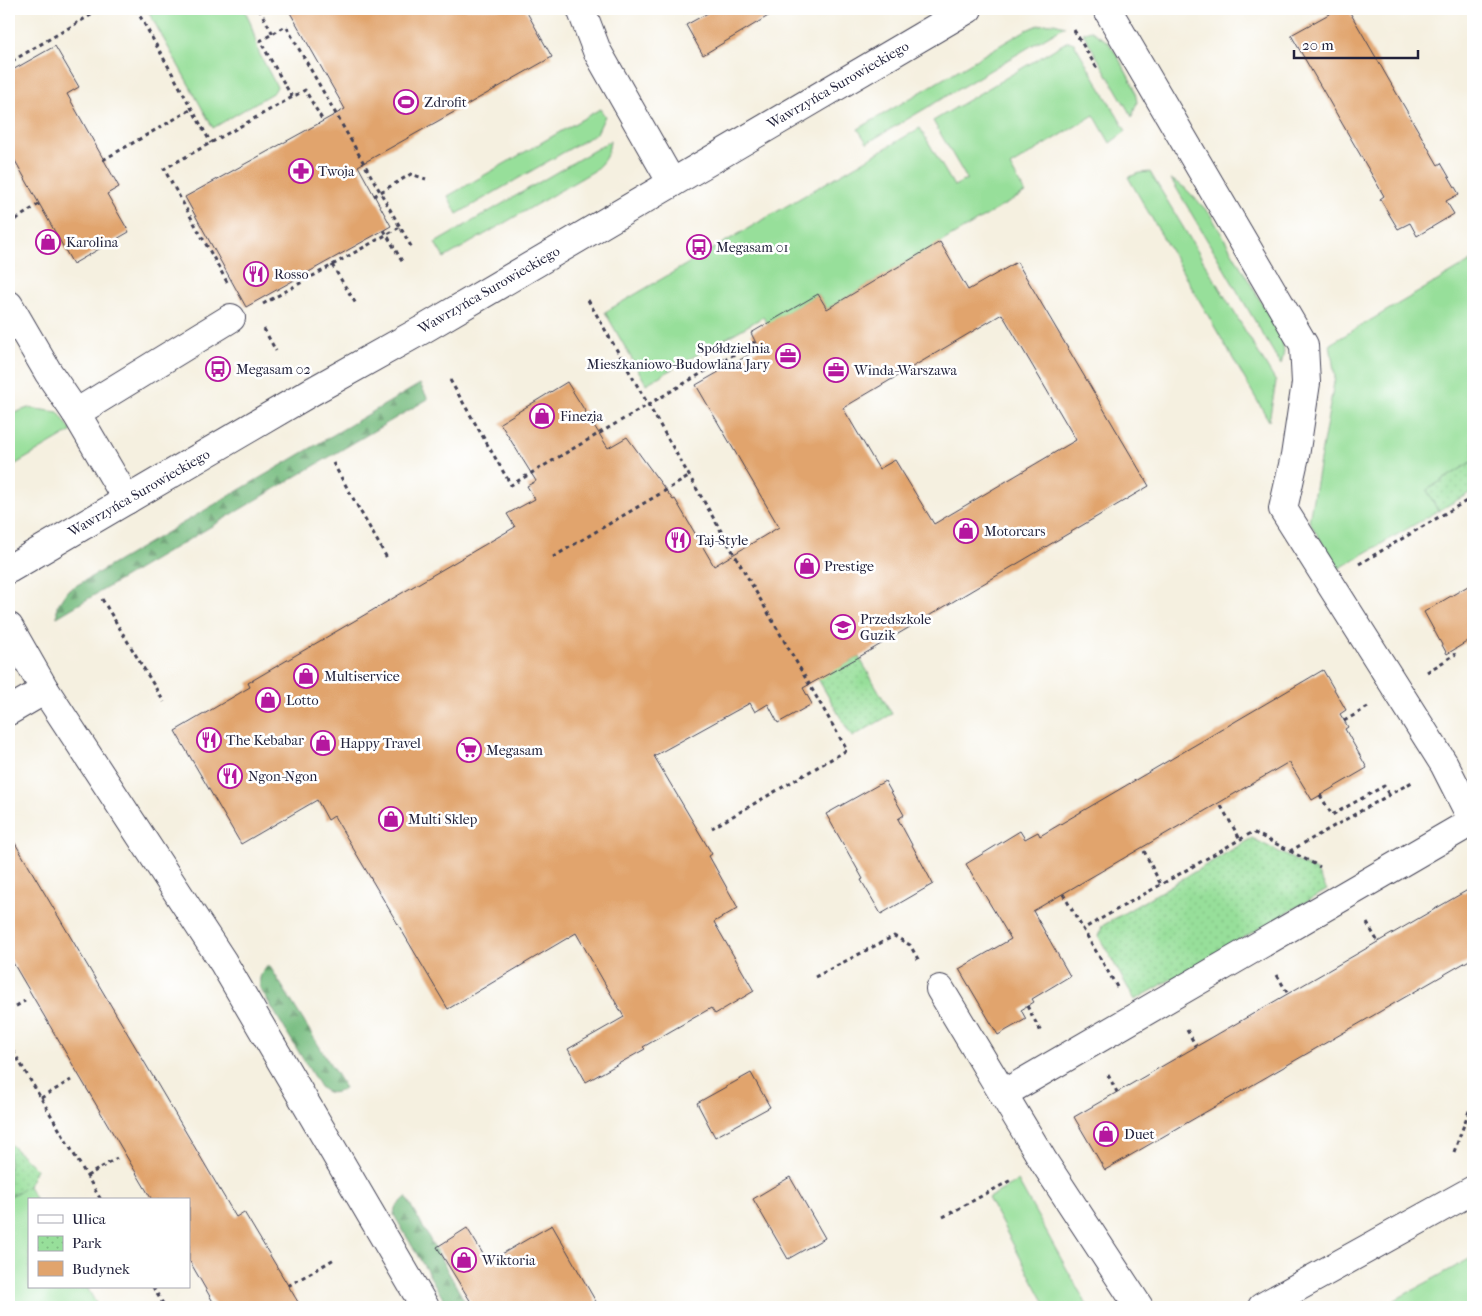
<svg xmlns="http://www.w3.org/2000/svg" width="1482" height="1316" font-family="'IM FELL French Canon',serif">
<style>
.grass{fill:#97df9a;stroke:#5c806a}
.forest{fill:url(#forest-firs);stroke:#4e705e}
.park{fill:url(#park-dots);stroke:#5c806a}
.building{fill:#e1a46d;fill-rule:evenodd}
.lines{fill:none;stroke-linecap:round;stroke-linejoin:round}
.minor-casing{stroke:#424154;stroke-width:30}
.path{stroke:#424154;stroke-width:3;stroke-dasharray:4 4;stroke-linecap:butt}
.minor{stroke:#fff;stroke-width:28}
.labels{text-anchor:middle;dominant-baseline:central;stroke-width:5;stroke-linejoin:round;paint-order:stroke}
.street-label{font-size:14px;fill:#22223b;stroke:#fff}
.poi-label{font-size:14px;fill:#22223b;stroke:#fff;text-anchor:start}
</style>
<defs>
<pattern id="forest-firs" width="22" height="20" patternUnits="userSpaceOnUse" patternTransform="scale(1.25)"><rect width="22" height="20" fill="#79be82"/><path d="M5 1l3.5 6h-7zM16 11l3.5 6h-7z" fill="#639a6c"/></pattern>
<pattern id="park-dots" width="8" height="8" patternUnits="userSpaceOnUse" patternTransform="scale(1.25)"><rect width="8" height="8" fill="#97df9a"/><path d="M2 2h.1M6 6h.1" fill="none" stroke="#82bf86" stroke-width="1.8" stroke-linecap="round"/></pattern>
</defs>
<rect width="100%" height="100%" fill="#fff"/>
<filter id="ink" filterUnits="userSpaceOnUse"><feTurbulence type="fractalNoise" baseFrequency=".02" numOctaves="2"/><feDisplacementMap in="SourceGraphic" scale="10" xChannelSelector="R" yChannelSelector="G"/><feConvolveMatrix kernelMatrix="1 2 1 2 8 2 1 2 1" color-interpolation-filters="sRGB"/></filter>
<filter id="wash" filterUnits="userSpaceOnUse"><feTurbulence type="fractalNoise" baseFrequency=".0096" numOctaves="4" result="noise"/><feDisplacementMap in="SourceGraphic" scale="20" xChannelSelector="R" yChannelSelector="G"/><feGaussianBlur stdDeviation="1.12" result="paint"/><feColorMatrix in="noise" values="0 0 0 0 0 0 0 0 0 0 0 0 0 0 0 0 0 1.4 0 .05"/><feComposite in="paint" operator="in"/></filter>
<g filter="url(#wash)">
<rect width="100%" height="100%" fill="#f5f0e0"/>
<g class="grass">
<polygon points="147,9 244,9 250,21 259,53 277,87 274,92 213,128"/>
<polygon points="1054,23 1065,26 867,143 858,129 1026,30 1039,25"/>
<polygon points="1090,30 1108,42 1117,55 1134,87 1137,102 1132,117 1083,33"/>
<polygon points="1068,41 1074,43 1126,131 1110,143 1094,115 1010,166 1025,193 827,309 818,294 768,324 763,317 646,384 605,312 920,128 954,186 967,179 933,121"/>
<polygon points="600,109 605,116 597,133 457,214 448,196"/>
<path d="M610 141C608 157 605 160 594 171L444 258 435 243Z"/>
<polygon points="1150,172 1276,382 1269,421 1128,177 1140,173"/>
<polygon points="1171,179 1185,188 1210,214 1282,338 1284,352 1281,365"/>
<polygon points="1473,260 1473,461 1427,490 1438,511 1338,569 1309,521 1335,377 1330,344"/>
<polygon points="28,408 58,412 72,431 9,468 9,415"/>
<polygon points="1018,1181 1088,1307 1047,1307 988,1198"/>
<polygon points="28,1186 36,1200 29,1200 29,1287 87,1287 98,1307 9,1307 9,1197"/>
<polygon points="1473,1257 1473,1307 1382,1307"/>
</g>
<g class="forest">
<polygon points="420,384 428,399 57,617 57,606 67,591"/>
<path d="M269 965 345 1088C335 1094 329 1095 320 1087L260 988C259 976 260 972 269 965Z"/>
<polygon points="406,1197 468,1307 448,1307 394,1215 395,1208"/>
</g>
<g class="park">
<polygon points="1473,461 1473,491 1438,511 1427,490"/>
<polygon points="804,655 840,667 859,657 892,714 852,737"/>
<polygon points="1252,838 1316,871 1327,890 1135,1000 1099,937 1102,926"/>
<polygon points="9,1143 36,1169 28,1186 9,1197"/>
</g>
<g id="blocks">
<g class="building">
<polygon points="288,9 525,9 552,57 358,166 391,226 246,307 185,197 345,109"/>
<polygon points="715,9 780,9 703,55 686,25"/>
<polygon points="1338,9 1348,9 1438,165 1441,163 1459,194 1446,201 1454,214 1417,236 1410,223 1398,229 1380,199 1384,196 1291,35"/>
<polygon points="55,46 79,87 67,94 119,187 107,194 129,232 73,264 9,150 9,72"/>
<path d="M940 242 968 290 1017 262 1149 486 859 657 803 688 812 704 778 723 768 704 755 712 750 703 654 756 712 854 709 856 738 908 714 922 754 991 715 1014 711 1008 643 1047 645 1049 586 1082 568 1049 624 1017 576 933 448 1009 334 816 328 820 317 800 241 844 175 731 250 687 248 683 515 527 507 514 535 499 527 486 536 481 500 423 567 382 608 448 627 437 673 500 675 499 714 566 779 527 696 385 759 349 751 333 818 294 827 309ZM1002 314 1076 440 934 524 895 460 879 469 843 408Z"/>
<polygon points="1473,583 1473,638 1447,654 1424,612"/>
<polygon points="1323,670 1346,710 1340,714 1348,727 1345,729 1367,768 1312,800 1289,762 1033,911 1070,976 1032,999 1034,1002 1021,1010 1026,1019 998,1035 959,969 1011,939 966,864 1020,831 1025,839 1038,832 1040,836"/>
<polygon points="885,781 904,815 898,819 933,884 881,914 861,880 863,879 826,814"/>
<polygon points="9,833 236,1217 244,1212 301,1307 216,1307 189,1260 189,1200 152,1200 9,956"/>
<polygon points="1473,887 1473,958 1105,1170 1074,1117"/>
<polygon points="751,1073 770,1107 715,1137 697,1103"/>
<polygon points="790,1177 825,1238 788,1259 753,1199"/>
<polygon points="552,1225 599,1307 474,1307 437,1247 467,1228 488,1262"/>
</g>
</g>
</g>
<g filter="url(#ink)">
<use href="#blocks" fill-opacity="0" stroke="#424154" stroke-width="1"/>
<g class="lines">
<defs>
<g id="minor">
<polyline points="581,9 597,51 672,183"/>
<polyline points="1107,9 1304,345 1306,383 1295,456 1283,509 1444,764 1473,821"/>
<polyline points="9,305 48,372 76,413 127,500"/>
<polyline points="76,413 231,318"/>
<polyline points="9,569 311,392 422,330 968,9"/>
<polyline points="9,627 45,690 223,962 425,1307"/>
<polyline points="9,711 45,690"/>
<polyline points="940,989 1044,1162 1139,1307"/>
<polyline points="1003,1094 1473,821"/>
<polyline points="1262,1307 1473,1190"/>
</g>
</defs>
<use href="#minor" class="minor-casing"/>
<g class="path">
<polyline points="136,9 211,143"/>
<polyline points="259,9 273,34"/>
<polyline points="1074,30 1098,70"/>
<polyline points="12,61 101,9"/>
<polyline points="292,97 260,41 286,26 412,248"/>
<polyline points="103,160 192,109"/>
<polyline points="374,196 411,174 426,179"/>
<polyline points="9,224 39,204"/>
<polyline points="384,230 403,263"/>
<polyline points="332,265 356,304"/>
<polyline points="227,282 164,169 305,90 323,121"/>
<polyline points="588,300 847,750 712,828"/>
<polyline points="263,304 400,227"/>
<polyline points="264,329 276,351"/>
<polyline points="450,380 511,485 755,342"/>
<polyline points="333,463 387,558"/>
<polyline points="553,557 690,476"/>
<polyline points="1359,564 1473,497"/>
<polyline points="102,599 164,702"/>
<polyline points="1427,672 1456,654"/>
<polyline points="1344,721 1368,707"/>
<polyline points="1320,795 1332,815 1384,786 1389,795"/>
<polyline points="1221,806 1240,839"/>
<polyline points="1144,851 1161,885"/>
<polyline points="1290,851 1320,867"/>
<polyline points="1063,894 1083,929"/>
<polyline points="1367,923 1378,942"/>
<polyline points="1277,975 1288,994"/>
<polyline points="815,977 894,936 910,945 919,961"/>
<polyline points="1117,987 1083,929 1253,832 1290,851 1412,782"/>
<polyline points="1027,1006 1041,1032"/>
<polyline points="9,1010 25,1001"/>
<polyline points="1187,1030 1196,1046"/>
<polyline points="9,1044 101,1200"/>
<polyline points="1108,1075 1117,1092"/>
<polyline points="41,1098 71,1080"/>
<polyline points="1454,1152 1473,1100"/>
<polyline points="87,1176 117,1158"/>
<polyline points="943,1217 1013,1179"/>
<polyline points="288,1286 336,1258"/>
<polyline points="153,1287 165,1307"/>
</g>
<use href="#minor" class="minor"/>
</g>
</g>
<defs>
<symbol id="stadium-ring" viewBox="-11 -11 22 22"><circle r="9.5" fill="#fff" stroke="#b5179e" stroke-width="1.5"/><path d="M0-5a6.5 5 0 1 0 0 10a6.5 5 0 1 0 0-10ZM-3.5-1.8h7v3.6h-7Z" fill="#b5179e"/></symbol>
<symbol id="pharmacy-ring" viewBox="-11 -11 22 22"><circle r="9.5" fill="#fff" stroke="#b5179e" stroke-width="1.5"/><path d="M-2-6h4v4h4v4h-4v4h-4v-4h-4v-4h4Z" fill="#b5179e"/></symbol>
<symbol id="shop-ring" viewBox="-11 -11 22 22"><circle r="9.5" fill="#fff" stroke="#b5179e" stroke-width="1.5"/><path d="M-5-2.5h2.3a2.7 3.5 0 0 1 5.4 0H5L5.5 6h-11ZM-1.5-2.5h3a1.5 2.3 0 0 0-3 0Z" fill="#b5179e"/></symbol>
<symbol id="bus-ring" viewBox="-11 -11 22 22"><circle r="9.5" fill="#fff" stroke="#b5179e" stroke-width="1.5"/><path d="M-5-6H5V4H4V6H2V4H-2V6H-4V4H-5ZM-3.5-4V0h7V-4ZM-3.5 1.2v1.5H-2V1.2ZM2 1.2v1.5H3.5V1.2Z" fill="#b5179e"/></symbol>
<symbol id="restaurant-ring" viewBox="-11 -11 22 22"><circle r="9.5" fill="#fff" stroke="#b5179e" stroke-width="1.5"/><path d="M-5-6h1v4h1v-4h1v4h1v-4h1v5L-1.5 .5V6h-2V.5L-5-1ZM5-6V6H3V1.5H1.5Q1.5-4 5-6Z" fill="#b5179e"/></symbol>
<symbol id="office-ring" viewBox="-11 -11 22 22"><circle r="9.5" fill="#fff" stroke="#b5179e" stroke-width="1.5"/><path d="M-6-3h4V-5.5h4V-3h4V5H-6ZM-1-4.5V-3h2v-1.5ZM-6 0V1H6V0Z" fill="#b5179e"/></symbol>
<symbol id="school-ring" viewBox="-11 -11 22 22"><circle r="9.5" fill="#fff" stroke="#b5179e" stroke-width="1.5"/><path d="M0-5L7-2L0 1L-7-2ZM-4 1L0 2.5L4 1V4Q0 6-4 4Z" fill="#b5179e"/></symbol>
<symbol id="supermarket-ring" viewBox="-11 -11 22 22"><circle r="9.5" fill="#fff" stroke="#b5179e" stroke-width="1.5"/><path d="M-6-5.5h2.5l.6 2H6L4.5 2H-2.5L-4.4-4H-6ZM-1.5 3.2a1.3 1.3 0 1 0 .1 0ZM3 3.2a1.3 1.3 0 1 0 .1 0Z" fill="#b5179e"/></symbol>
</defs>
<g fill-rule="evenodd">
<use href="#stadium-ring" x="392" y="88" width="28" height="28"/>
<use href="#pharmacy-ring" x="287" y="157" width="28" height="28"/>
<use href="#shop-ring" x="34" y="228" width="28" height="28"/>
<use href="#bus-ring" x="685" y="233" width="28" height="28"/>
<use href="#restaurant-ring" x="242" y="260" width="28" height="28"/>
<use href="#office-ring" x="774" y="342" width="28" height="28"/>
<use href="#bus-ring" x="204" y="355" width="28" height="28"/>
<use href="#office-ring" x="822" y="356" width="28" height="28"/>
<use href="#shop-ring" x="528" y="402" width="28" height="28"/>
<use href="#shop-ring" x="952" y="517" width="28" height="28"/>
<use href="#restaurant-ring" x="664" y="526" width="28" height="28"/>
<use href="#shop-ring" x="793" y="552" width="28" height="28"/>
<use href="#school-ring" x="829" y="613" width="28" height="28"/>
<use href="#shop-ring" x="292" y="662" width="28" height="28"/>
<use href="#shop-ring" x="254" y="686" width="28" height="28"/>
<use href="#restaurant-ring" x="195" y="726" width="28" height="28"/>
<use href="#shop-ring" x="309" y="729" width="28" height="28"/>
<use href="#supermarket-ring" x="455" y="736" width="28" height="28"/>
<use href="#restaurant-ring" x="216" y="762" width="28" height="28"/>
<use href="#shop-ring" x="377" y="805" width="28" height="28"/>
<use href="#shop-ring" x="1092" y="1120" width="28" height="28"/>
<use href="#shop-ring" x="450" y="1246" width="28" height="28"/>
</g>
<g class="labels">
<g class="street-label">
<text transform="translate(838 85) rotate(-30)">Wawrzyńca Surowieckiego</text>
<text transform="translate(489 290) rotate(-30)">Wawrzyńca Surowieckiego</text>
<text transform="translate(139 493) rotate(-30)">Wawrzyńca Surowieckiego</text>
</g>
<g class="poi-label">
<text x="424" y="102">Zdrofit</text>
<text x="318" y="171">Twoja</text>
<text x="66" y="242">Karolina</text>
<text x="716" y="247">Megasam 01</text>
<text x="274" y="274">Rosso</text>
<text x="770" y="348" text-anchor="end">Spółdzielnia<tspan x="770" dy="16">Mieszkaniowo-Budowlana Jary</tspan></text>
<text x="236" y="369">Megasam 02</text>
<text x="854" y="370">Winda-Warszawa</text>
<text x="560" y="416">Finezja</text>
<text x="984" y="531">Motorcars</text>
<text x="696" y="540">Taj-Style</text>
<text x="824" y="566">Prestige</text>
<text x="860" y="619">Przedszkole<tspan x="860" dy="16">Guzik</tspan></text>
<text x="324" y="676">Multiservice</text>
<text x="286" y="700">Lotto</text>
<text x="226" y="740">The Kebabar</text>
<text x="340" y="743">Happy Travel</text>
<text x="486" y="750">Megasam</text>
<text x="248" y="776">Ngon-Ngon</text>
<text x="408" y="819">Multi Sklep</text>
<text x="1124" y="1134">Duet</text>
<text x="482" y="1260">Wiktoria</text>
</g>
</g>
<rect width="1482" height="1316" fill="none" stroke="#fff" stroke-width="30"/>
<rect x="28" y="1198" width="162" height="90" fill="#ffffff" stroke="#a7a7b1"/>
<rect x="38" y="1215" width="25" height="8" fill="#ffffff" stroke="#a7a7b1"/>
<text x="72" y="1224" font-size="15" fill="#22223b">Ulica</text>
<rect x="38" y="1236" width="25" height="15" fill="url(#park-dots)" stroke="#a7a7b1"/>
<text x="72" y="1248" font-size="15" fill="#22223b">Park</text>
<rect x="38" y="1261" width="25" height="15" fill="#e1a46d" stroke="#a7a7b1"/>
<text x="72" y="1274" font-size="15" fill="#22223b">Budynek</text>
<path d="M1294 50v8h124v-8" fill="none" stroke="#22223b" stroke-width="2.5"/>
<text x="1302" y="50" font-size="15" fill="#22223b" stroke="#ffffff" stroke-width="4" paint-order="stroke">20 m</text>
</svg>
